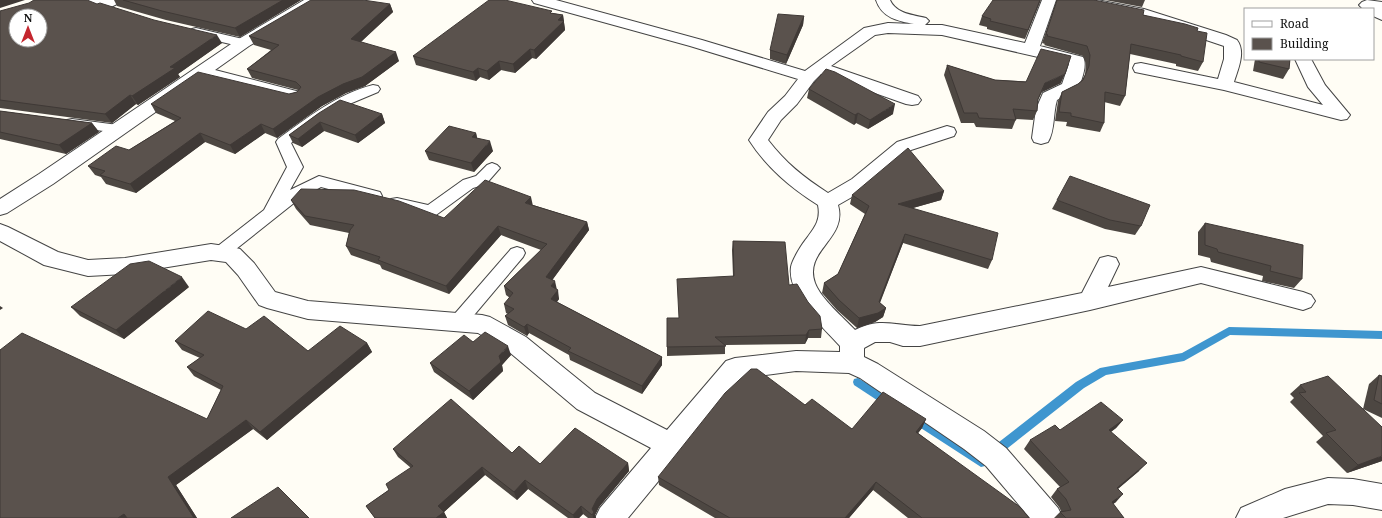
<svg xmlns="http://www.w3.org/2000/svg" width="1382" height="518" font-family="'Noto Serif',serif">
<style>
.lines{fill:none;stroke-linecap:round;stroke-linejoin:round}
.stream{fill:#3f96cf;fill-rule:evenodd}
.service-casing{stroke:#444;stroke-width:2}
.minor-casing{stroke:#444;stroke-width:2}
.service{fill:#fff;fill-rule:evenodd}
.minor{fill:#fff;fill-rule:evenodd}
.wall{fill:#4d4742}
.shaded-wall{fill:#3f3936}
.building{fill:#5a524d;stroke:#3f3936;fill-rule:evenodd}
</style>
<rect width="100%" height="100%" fill="#fffdf5"/>
<g class="lines">
<g class="stream">
<path d="M1229,327L1382,331V339L1230,335L1184,361L1106,375L1084,388L985,466L981,467L910,421L909,418L910,415L914,413L918,415L981,456L1076,382L1100,368L1182,353Z"/>
<path d="M858,378L894,400L895,403L894,406L890,408L886,406L854,385L853,382L854,379Z"/>
</g>
<defs>
<g id="service">
<path d="M196,28L247,40L249,43L247,46L243,47L192,35L190,32L192,29Z"/>
<path d="M373,85L378,86L380,89L378,92L347,105L322,120L291,143L303,167L290,190L319,176L380,192L382,196L380,200L374,201L321,187L299,199L226,257L220,259L214,257L212,253L214,249L264,210L287,167L276,142L278,139C307,118 337,94 373,85Z"/>
<path d="M72,119L118,125L123,126L125,129L123,132L118,133L67,126L65,123L67,120Z"/>
<path d="M492,163L497,165L500,168L486,184L473,188L436,215C423,218 404,210 391,207L389,203L391,199L397,198L428,205L463,180L476,176L487,165Z"/>
<path d="M517,247L523,249L525,253L523,257L464,327L458,329L452,327L449,322L452,317L511,249Z"/>
</g>
<g id="minor">
<path d="M81,0H121L119,3L103,11L83,3Z"/>
<path d="M304,0H322L320,3L249,46L215,70L300,92L303,96L300,100L294,101L204,78L53,184L7,213L0,215V199L39,174L237,40Z"/>
<path d="M532,0H556L702,40L805,71L864,28L888,23L914,24C898,21 882,18 876,0H890C896,14 914,15 926,18L929,21L925,25H942L1025,43L1042,0H1056L1040,46L1083,57C1088,64 1081,86 1075,91C1070,95 1062,97 1057,100C1053,113 1055,131 1048,142L1041,144L1034,142L1032,138L1036,109L1043,93L1062,84L1069,64L942,35L888,33L875,35L831,66L918,96L921,100L918,104L912,105L906,104L821,74L814,81L797,104L781,120L768,140C786,163 803,177 828,193L852,179L897,142L947,126L954,128L956,132L954,136L911,150L866,189L838,205C848,239 803,250 815,283C821,299 843,317 855,330C880,317 895,326 920,326L1082,293L1100,258L1108,256L1116,258L1119,264L1108,287L1201,267L1303,292L1311,295L1315,301L1311,307L1303,310L1201,283L1090,310L920,346H903L890,342H875L864,348V357L878,364L984,431L1006,448L1058,508L1063,518H1030L986,466L964,449L860,378L849,373L796,371L742,378L684,449L682,455L679,456L628,518H595L600,508L651,448L577,409L508,351L478,333L308,319L267,308L259,305L238,275L226,262L211,260L125,274L88,276L44,265L0,241V224L8,227L58,252L88,260L125,258L211,244L232,247L240,249L254,263L275,292L308,301L482,315L490,317L526,337L595,393L667,430L726,361L735,358L796,351L840,352V346C823,327 787,295 791,267C792,260 802,244 807,238C815,227 821,220 818,205C790,187 767,168 749,140L768,112L785,96L798,79L690,46L534,3Z"/>
<path d="M1068,0H1097L1144,9L1226,35L1237,40C1246,52 1238,69 1234,82L1323,105L1308,87L1295,59H1311L1325,85L1350,115L1347,119L1341,120L1224,90L1135,72L1133,68L1135,64L1141,63L1218,79L1224,59V46L1141,18L1075,4L1070,3Z"/>
<path d="M1367,0L1382,2V20L1373,16V9L1362,8L1359,5L1362,2Z"/>
<path d="M1328,478L1353,479L1382,484V510L1353,505L1328,504L1283,518H1236L1241,508L1285,489Z"/>
</g>
</defs>
<use href="#service" class="service-casing"/>
<use href="#minor" class="minor-casing"/>
<use href="#service" class="service"/>
<use href="#minor" class="minor"/>
</g>
<g class="wall">
<path d="M114,0H301L240,37L166,20L117,6Z"/>
<path d="M1041,0L1025,39L987,29V27L979,25L982,16Z"/>
<path d="M1057,0H1094L1197,31L1203,62L1198,71L1176,66V64L1130,54L1125,96L1120,106L1104,102V123L1100,132L1066,126L1067,122L1055,121L1058,101L1062,92L1078,84L1082,80L1085,75L1086,64L1083,56L1044,45L1045,44L1042,43Z"/>
<path d="M1105,0H1145L1142,7Z"/>
<path d="M97,4L222,43L178,74L180,77L138,105L136,104L112,123L0,108V11Z"/>
<path d="M390,4L393,12L361,42L399,61L365,86L346,93L322,106L277,138L265,133L235,154L205,142L136,193L106,184L101,177L95,175L88,166L129,150L175,121L156,113L151,104L289,94L297,92L298,90L252,78L247,69L271,50L254,45L249,36Z"/>
<path d="M552,13L563,15L565,30L536,59L532,58L515,73L501,70L489,80L480,77L476,81L416,65L413,56Z"/>
<path d="M804,16L803,25L786,64L770,59V50Z"/>
<path d="M1255,59H1290L1289,69L1283,79L1253,71Z"/>
<path d="M947,65L995,80L1061,83L1042,92L1038,100L1037,111L1033,120L1016,119L1012,129L976,127L974,123H961L944,75Z"/>
<path d="M809,89L893,114L868,129L856,123L854,125L807,98Z"/>
<path d="M0,111L92,123L99,132L66,154L0,139Z"/>
<path d="M319,113L382,114L385,123L358,143L324,131L302,147L293,143L289,135Z"/>
<path d="M476,133L477,138L493,151L474,172L429,160L425,151Z"/>
<path d="M944,191L941,200L913,208L992,260L988,269L903,243L880,303L886,308L883,317L875,322L857,328L837,310L822,293L824,283L838,274L865,214L850,204L852,195Z"/>
<path d="M291,200L444,218L533,205L587,222L589,230L552,280L556,290L559,299L557,302L662,357V365L642,394L570,360L569,355L529,333L527,336L508,325L505,316L508,314L506,313L504,304L510,298L506,295L504,286L541,250L501,235L449,294L382,269L380,265L351,255L346,246L349,233L310,225L296,209Z"/>
<path d="M1057,200L1141,226L1135,235L1105,229L1052,209Z"/>
<path d="M1205,223L1302,279L1294,288L1262,281L1263,276L1211,262L1210,258L1198,255V232Z"/>
<path d="M733,241L789,285L822,329L821,338H808L805,344L725,345V354L667,356V347L679,318L733,276L732,250Z"/>
<path d="M189,287L124,339L80,316L71,307Z"/>
<path d="M246,329L308,351L367,343L372,352L267,440L253,429L176,485L197,518H0L207,419L221,390L194,376L187,367L200,358L182,350L175,341Z"/>
<path d="M473,342L511,355L502,365L503,371L473,400L434,372L430,363Z"/>
<path d="M1379,375L1382,376V418L1363,409L1369,384Z"/>
<path d="M1300,385L1382,461L1347,473L1316,442L1323,436L1290,402L1294,398L1290,394Z"/>
<path d="M805,405L852,429L926,419L922,428L918,433L1029,518H908L873,490L849,518H715L659,485L658,477Z"/>
<path d="M1123,420L1116,428L1111,432L1139,471L1118,489L1116,502L1113,504L1124,518H1054L1061,511L1059,507L1051,497L1057,489L1060,487L1024,449L1030,440L1060,430Z"/>
<path d="M393,449L512,453L540,464L628,463L629,471L599,507L595,515L596,518H588L583,514L579,518H568L528,489L517,500L485,475L444,512L447,518H375L366,506L389,490L411,468L398,457Z"/>
</g>
<g class="shaded-wall">
<path d="M0,0H25L0,8Z"/>
<path d="M283,0H301L240,37L235,28Z"/>
<path d="M390,4L393,12L354,48L351,39Z"/>
<path d="M563,15L565,30L536,59L534,50L558,20Z"/>
<path d="M804,16L803,25L786,64L787,55Z"/>
<path d="M217,35L222,43L178,74L180,77L138,105L132,96L170,67Z"/>
<path d="M530,49L532,58L515,73L513,64Z"/>
<path d="M396,52L399,61L365,86L346,93L322,106L277,138L273,129L318,97Z"/>
<path d="M499,61L501,70L489,80L487,71Z"/>
<path d="M478,68L480,77L476,81L473,72Z"/>
<path d="M1065,74L1061,83L1042,92L1045,83Z"/>
<path d="M130,95L136,104L112,123L105,114Z"/>
<path d="M895,104L893,114L868,129L870,120Z"/>
<path d="M858,113L856,123L854,125L855,115Z"/>
<path d="M382,114L385,123L358,143L355,135Z"/>
<path d="M320,122L324,131L302,147L298,139Z"/>
<path d="M92,123L99,132L66,154L59,145Z"/>
<path d="M261,124L265,133L235,154L230,145Z"/>
<path d="M200,133L205,142L136,193L130,184Z"/>
<path d="M476,133L478,142L472,137Z"/>
<path d="M490,141L493,151L474,172L471,163Z"/>
<path d="M944,191L941,200L895,213L898,204Z"/>
<path d="M531,197L533,206L525,203Z"/>
<path d="M587,222L589,230L548,286L546,277Z"/>
<path d="M498,226L501,235L449,294L446,286Z"/>
<path d="M905,234L903,243L876,312L879,302Z"/>
<path d="M182,277L189,287L124,339L116,330Z"/>
<path d="M555,281L557,290L551,286Z"/>
<path d="M558,290L559,299L552,308L551,299Z"/>
<path d="M0,306L3,308L0,310Z"/>
<path d="M886,308L883,317L875,322L857,328L859,318Z"/>
<path d="M527,324L529,333L527,336L524,327Z"/>
<path d="M809,330L808,338L805,344L806,335Z"/>
<path d="M367,343L372,352L267,440L260,432Z"/>
<path d="M508,346L511,355L502,365L503,371L473,400L469,391Z"/>
<path d="M662,357V365L642,394V386Z"/>
<path d="M926,419L922,428L912,441L916,432Z"/>
<path d="M246,420L253,429L176,485L197,518H194L168,477Z"/>
<path d="M1123,420L1116,428L1102,438L1109,430Z"/>
<path d="M1382,456V461L1347,473L1358,465Z"/>
<path d="M628,463L629,471L599,507L595,515L596,518H593L592,509L597,499Z"/>
<path d="M1147,463L1139,471L1109,496L1117,488Z"/>
<path d="M482,467L485,475L444,512L447,518H436L438,506Z"/>
<path d="M525,480L528,489L517,500L514,492Z"/>
<path d="M876,482L873,490L849,518H845Z"/>
<path d="M1123,494L1116,502L1104,510L1112,502Z"/>
<path d="M581,506L583,514L579,518H574L573,515Z"/>
<path d="M124,514L130,518H118Z"/>
</g>
<g class="building">
<path d="M34,0H87L97,4L100,3L154,20L217,35L170,67L175,68L132,96L130,95L105,114L0,100V11L29,3ZM16,16H40V40H16Z"/>
<path d="M123,0H283L235,28L162,11Z"/>
<path d="M311,0H363L390,4L351,39L396,52L362,77L343,84L318,97L273,129L261,124L230,145L200,133L130,184L100,175L105,171L88,166L116,146L129,150L181,118L151,104L198,72L289,94L297,92L301,87L296,82L247,69L279,45L249,36Z"/>
<path d="M489,0H505L552,11L550,13L563,15L558,20L564,21L534,50L530,49L513,64L499,61L487,71L478,68L473,72L413,56Z"/>
<path d="M993,0H1040L1028,30L990,21L991,19L982,16Z"/>
<path d="M1057,0H1094L1144,10L1143,15L1185,24L1198,28L1197,31L1207,33L1203,62L1181,56V55L1131,44L1125,96L1105,92L1104,123L1071,116V113L1059,112L1062,92L1078,84L1083,80L1089,66L1090,55L1087,46L1047,36L1048,35L1046,34Z"/>
<path d="M778,14L804,16L787,55L770,50Z"/>
<path d="M1041,49L1071,56L1065,74L1045,83L1038,99L1037,111L1013,109L1016,120L979,118L977,113H964L947,65L995,80L1026,82Z"/>
<path d="M1259,59H1290L1289,69L1259,62Z"/>
<path d="M826,69L835,72L895,104L870,120L858,113L855,115L809,89Z"/>
<path d="M340,100L382,114L355,135L320,122L298,139L289,135L319,113Z"/>
<path d="M0,111L92,123L59,145L0,132Z"/>
<path d="M449,126L476,133L472,137L490,141L471,163L425,151Z"/>
<path d="M908,148L944,191L898,204L998,233L992,260L905,234L879,302L886,308L878,313L859,318L839,300L824,283L838,274L869,206L852,195Z"/>
<path d="M1070,176L1150,205L1141,226L1110,220L1057,200Z"/>
<path d="M485,180L531,197L525,203L587,222L546,277L555,281L551,286L558,290L551,299L662,357L642,386L568,351L571,348L527,324L524,327L505,316L514,309L504,304L513,293L504,286L547,244L498,226L446,286L378,260L380,257L346,246L350,230L354,225L305,216L291,200L301,189L354,190L399,201L444,218Z"/>
<path d="M1205,223L1303,245L1302,279L1270,271L1271,266L1218,252L1217,249L1205,245Z"/>
<path d="M733,241L785,242L789,285L797,284L808,302L820,316L822,329L809,330L806,335L715,337L726,346L667,347V318H679L677,279L734,276Z"/>
<path d="M149,261L182,277L116,330L71,307L130,264Z"/>
<path d="M208,311L246,329L264,316L308,351L340,326L367,343L260,432L246,420L168,477L194,518H127L124,514L118,518H0V350L22,333L207,419L223,386L187,367L204,355L175,341Z"/>
<path d="M485,332L508,346L499,356L501,362L469,391L430,363L464,335L473,342Z"/>
<path d="M751,369H757L805,405L812,399L852,429L883,392L926,419L916,432L1020,507L1029,518H922L876,482L845,518H730L658,477L725,393Z"/>
<path d="M1379,375L1382,376V404L1374,400Z"/>
<path d="M1328,376L1382,427V456L1358,465L1326,433L1336,430L1299,393L1306,392L1300,385Z"/>
<path d="M451,399L512,453L519,446L540,464L575,428L628,463L597,499L592,509L594,512L592,515L581,506L573,515L525,480L514,492L482,467L438,506L444,512L436,518H375L366,506L389,490L386,484L413,466L393,449Z"/>
<path d="M1101,402L1123,420L1109,430L1147,463L1117,488L1123,494L1112,502L1124,518H1066L1060,512L1071,510L1066,499L1057,489L1069,482L1030,440L1055,425L1060,430Z"/>
<path d="M278,487L309,518H231Z"/>
</g>
<rect x="1244" y="8" width="130" height="52" fill="#ffffff" stroke="#a0a0a0"/>
<rect x="1252" y="21" width="20" height="6" fill="#ffffff" stroke="#a0a0a0"/>
<text x="1280" y="28" font-size="12" fill="#111111">Road</text>
<rect x="1252" y="38" width="20" height="12" fill="#5a524d" stroke="#a0a0a0"/>
<text x="1280" y="48" font-size="12" fill="#111111">Building</text>
<g transform="translate(28 28)"><circle r="19" fill="#ffffff" stroke="#a0a0a0"/>
<path d="M0-3L7 15L0 10L-7 15Z" fill="#c4262e"/>
<text y="-6" font-size="11" font-weight="bold" text-anchor="middle" fill="#111111">N</text>
</g>
</svg>
